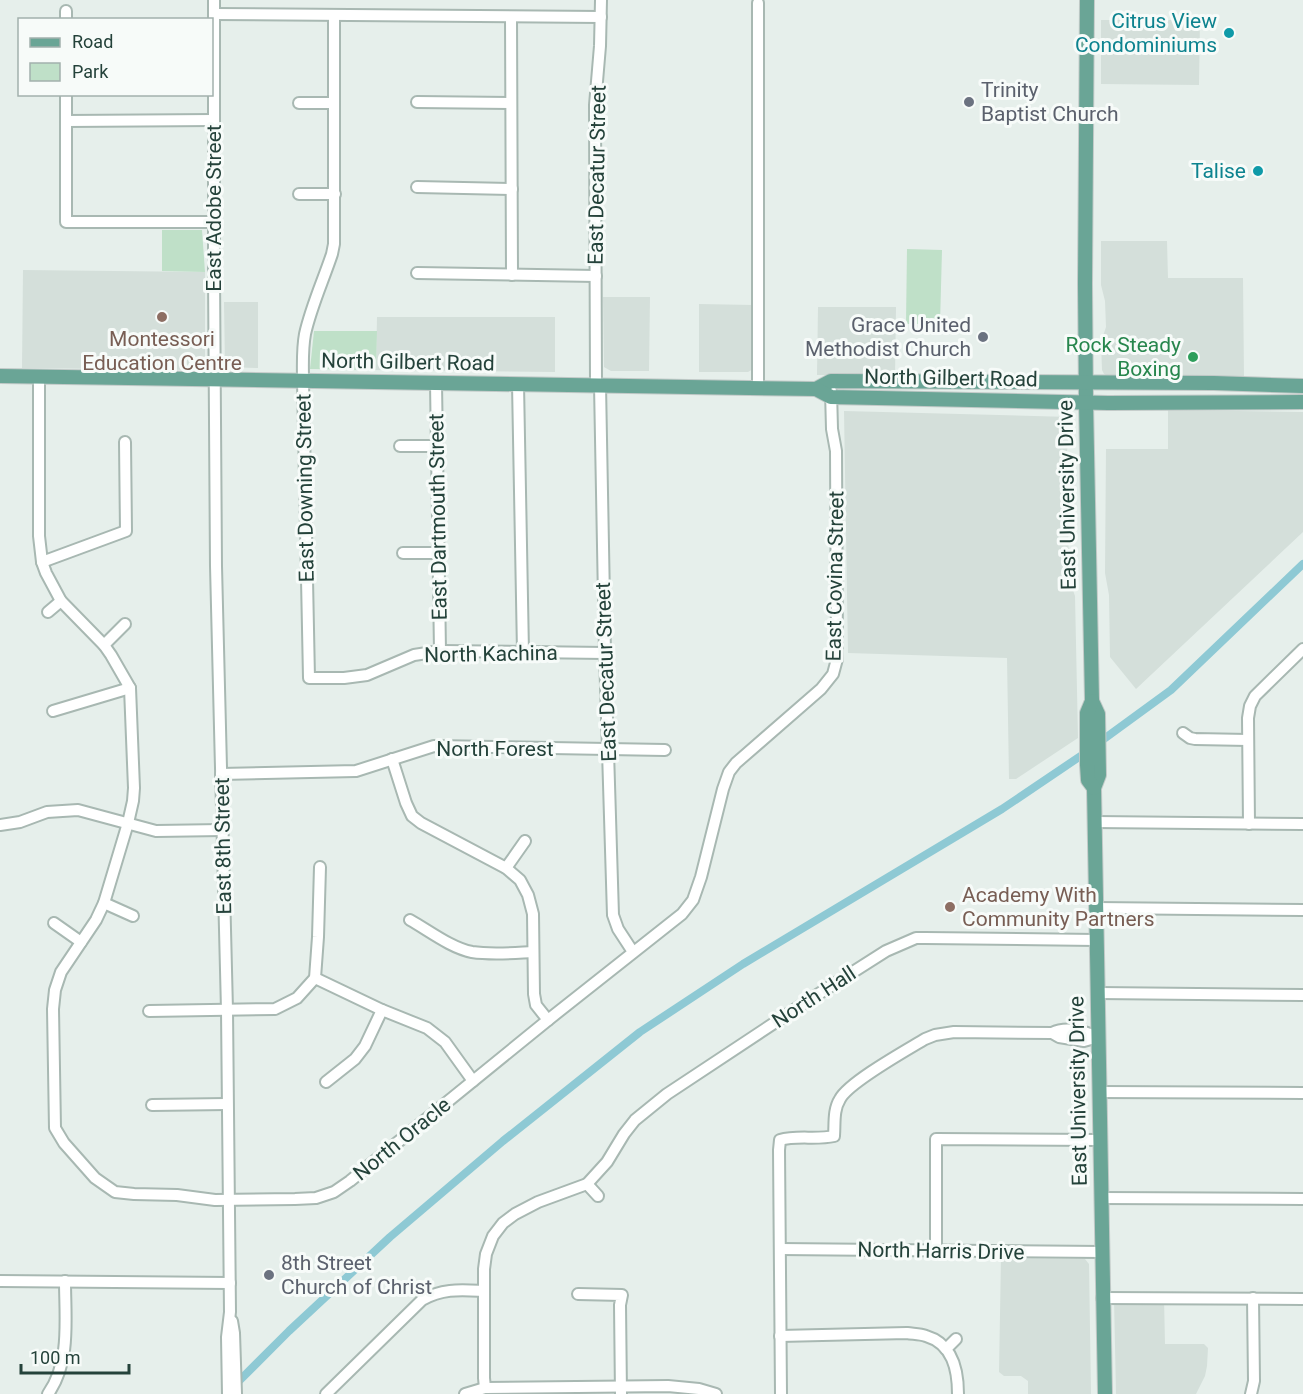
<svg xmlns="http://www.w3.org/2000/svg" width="1303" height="1394" font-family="Roboto,sans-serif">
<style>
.built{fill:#d4dfda}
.green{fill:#bfe0c8}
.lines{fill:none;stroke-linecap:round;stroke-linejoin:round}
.canal{stroke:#8ec9d4;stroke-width:8}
.minor-casing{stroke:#a8b8b2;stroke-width:14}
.major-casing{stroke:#c2cac8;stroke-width:16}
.minor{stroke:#fff;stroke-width:10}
.major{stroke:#6aa596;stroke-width:14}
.culture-dot{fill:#0f9aa8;stroke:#f7fbf9;stroke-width:2}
.worship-dot{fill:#6b7280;stroke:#f7fbf9;stroke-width:2}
.education-dot{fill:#8d6e63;stroke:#f7fbf9;stroke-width:2}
.leisure-dot{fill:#2e9e5b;stroke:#f7fbf9;stroke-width:2}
.labels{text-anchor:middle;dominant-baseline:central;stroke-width:6;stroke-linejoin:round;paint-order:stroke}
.culture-label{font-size:21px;fill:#0d838f;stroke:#f7fbf9;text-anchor:end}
.worship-label{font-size:21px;fill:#5b616d;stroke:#f7fbf9;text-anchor:start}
.street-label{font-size:21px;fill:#24423a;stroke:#f7fbf9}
.education-label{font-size:21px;fill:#785e54;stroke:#f7fbf9}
.leisure-label{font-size:21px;fill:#27864d;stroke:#f7fbf9;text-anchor:end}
</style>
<rect width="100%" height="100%" fill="#e6efeb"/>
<g class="built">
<path d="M1101,20H1200L1199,85L1101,84Z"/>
<path d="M1101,241H1167L1168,278H1243L1244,377H1110L1104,374L1102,370L1101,342L1106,327L1105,301L1101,285Z"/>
<path d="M23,270L205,272V363L197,370L22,368Z"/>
<path d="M603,297H650L649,371H611L604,367Z"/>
<path d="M224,302H258V368L225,367Z"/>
<path d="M699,304L753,305V369L748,372H699Z"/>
<path d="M818,307H896L895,376L817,375Z"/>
<path d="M377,317H555V372L376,370Z"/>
<path d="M1168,410L1303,412V532L1136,689L1110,657L1109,595L1105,573L1106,449H1168Z"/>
<path d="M844,411L1070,417V432L1067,451L1069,579L1075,596L1078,738L1016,779H1009L1007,658L848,653Z"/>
<path d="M1001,1258L1085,1259L1089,1264L1091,1394H1028V1381L1021,1376H1004L999,1372Z"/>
<path d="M1114,1298H1164L1165,1344H1204L1208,1348L1207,1366L1205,1376L1196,1394H1116Z"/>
</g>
<g class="green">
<path d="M162,230H202L205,272L162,271Z"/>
<path d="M907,249L942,250L940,324H906Z"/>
<path d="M314,331H377L376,370L310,369Z"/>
</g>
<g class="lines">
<g class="canal">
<path d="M1097,744L1171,690L1303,564"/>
<path d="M234,1386L289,1331L390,1237L503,1141L640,1032L743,964L1002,809L1088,751"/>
</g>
<defs>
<g id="minor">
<path d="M214,0V275L216,566L227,1010L230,1312L227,1337L228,1394"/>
<path d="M66,11V20"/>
<path d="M214,14L601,17"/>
<path d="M334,15V244L332,254C323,281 311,307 305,334C302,350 303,366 303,381L309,678H344L367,675L414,655L440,651L605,653"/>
<path d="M511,17L512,275"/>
<path d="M66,94V222H214"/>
<path d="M417,102L511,103"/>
<path d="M299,103H334"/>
<path d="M66,121L214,120"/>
<path d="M417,187L512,189"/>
<path d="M299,194H335"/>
<path d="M417,273L596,276"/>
<path d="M39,377V536L42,562L46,573L61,601L104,645L111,655L130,688L134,788L133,801L128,823L104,903L96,920L61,972L55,990L53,1009L55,1128L64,1143L95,1178L115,1192L134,1194L177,1195L215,1200L295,1199L316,1198L334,1192L350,1181L548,1020L682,914L693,900L701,877L723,789L729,772L736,763L821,689L833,674L837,659L836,451L832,429L831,391"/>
<path d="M436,383L440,651"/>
<path d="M518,384L523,652"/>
<path d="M596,385L595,105L600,46L601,0"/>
<path d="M600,385L605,653L613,915L618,929L633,952"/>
<path d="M758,388V3"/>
<path d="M400,446H437"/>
<path d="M403,553H439"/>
<path d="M42,562L126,531L125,442"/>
<path d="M48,612L61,601"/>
<path d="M104,645L125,624"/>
<path d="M53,711L130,688"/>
<path d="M1183,733L1190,738L1195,739L1248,740"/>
<path d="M392,759L406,803L412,816L421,823L506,868L520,880L528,895L533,914L534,994L536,1005L548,1020"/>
<path d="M221,774L356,771L434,746L665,750"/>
<path d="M1095,822L1303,824"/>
<path d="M1249,824L1248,718L1250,706L1255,696L1303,649"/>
<path d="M0,825L20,822L47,812L78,810L156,831L222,830"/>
<path d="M506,868L525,841"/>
<path d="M104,903L133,916"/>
<path d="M1096,908L1303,910"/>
<path d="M410,920C428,930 451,948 472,952C492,955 513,953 533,952"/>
<path d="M54,923L81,942"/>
<path d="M315,978L382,1010L427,1028L445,1042L473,1081"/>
<path d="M1098,993L1303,995"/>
<path d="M149,1011L275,1009L297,998L315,978L318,937L320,867"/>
<path d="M1052,1033L1059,1037L1084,1041L1098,1037"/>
<path d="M326,1082L355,1059L365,1046L382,1010"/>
<path d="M1099,1092L1303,1093"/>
<path d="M152,1105L227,1104"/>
<path d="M587,1184L598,1196"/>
<path d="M1101,1198L1303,1199"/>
<path d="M780,1249L1102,1252"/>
<path d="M936,1251V1139L1100,1140"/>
<path d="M0,1281L230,1283"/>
<path d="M578,1294L622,1295L620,1305L621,1394"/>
<path d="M1102,1298L1303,1299"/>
<path d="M232,1321L234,1333L236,1394"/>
<path d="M780,1336L907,1333C913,1334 920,1334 926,1336C953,1344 958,1370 958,1394"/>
<path d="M946,1349L956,1339"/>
<path d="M485,1388L484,1378V1269L486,1254L493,1236L503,1223L515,1214L538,1202L587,1184L607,1162L624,1134L635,1120L667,1094L809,1000L886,951L916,938H925L1096,940"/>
<path d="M48,1394C71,1362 65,1318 65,1281"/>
<path d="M326,1394L422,1300C443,1288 461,1290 484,1291"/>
<path d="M465,1394L485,1388L668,1386L699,1389L716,1394"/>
<path d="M781,1394L779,1150L780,1140C797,1135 816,1140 834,1136C835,1124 833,1110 840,1099C849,1082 907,1050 925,1039L935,1035L954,1032L1052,1033C1066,1026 1085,1031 1098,1037"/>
<path d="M1251,1394L1254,1381L1253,1298"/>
</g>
<g id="major">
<path d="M1087,0L1085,284L1086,402L1092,701L1098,714L1099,775L1094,788L1105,1394"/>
<path d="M0,376L816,389L831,381L1214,383L1303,386"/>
<path d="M816,389L831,397L1108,403L1303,402"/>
<path d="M1092,701L1087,713V765L1088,780L1094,788"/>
</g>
</defs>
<use href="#minor" class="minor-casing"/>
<use href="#major" class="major-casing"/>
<use href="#minor" class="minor"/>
<use href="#major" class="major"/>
</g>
<g class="culture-dot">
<circle cx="1229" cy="33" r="6"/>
<circle cx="1258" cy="171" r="6"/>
</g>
<g class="worship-dot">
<circle cx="969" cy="102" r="6"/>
<circle cx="983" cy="337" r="6"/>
<circle cx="269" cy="1275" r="6"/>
</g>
<g class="education-dot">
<circle cx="162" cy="317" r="6"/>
<circle cx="950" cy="907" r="6"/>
</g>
<circle class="leisure-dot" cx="1193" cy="357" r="6"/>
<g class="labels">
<g class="culture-label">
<text x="1217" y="21">Citrus View<tspan x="1217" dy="24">Condominiums</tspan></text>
<text x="1246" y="171">Talise</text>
</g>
<g class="worship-label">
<text x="981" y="90">Trinity<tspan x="981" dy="24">Baptist Church</tspan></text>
<text x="971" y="325" text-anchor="end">Grace United<tspan x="971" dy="24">Methodist Church</tspan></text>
<text x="281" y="1263">8th Street<tspan x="281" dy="24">Church of Christ</tspan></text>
</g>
<g class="street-label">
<text transform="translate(597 175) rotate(-89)">East Decatur Street</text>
<text transform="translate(214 208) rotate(-90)">East Adobe Street</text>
<text transform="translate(408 362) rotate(1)">North Gilbert Road</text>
<text transform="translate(951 378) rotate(1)">North Gilbert Road</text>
<text transform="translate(305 488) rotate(-91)">East Downing Street</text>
<text transform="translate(1067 495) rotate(-91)">East University Drive</text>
<text transform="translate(438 517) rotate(-91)">East Dartmouth Street</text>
<text transform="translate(835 576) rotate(-89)">East Covina Street</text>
<text transform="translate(491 654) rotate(-1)">North Kachina</text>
<text transform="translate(606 672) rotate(-92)">East Decatur Street</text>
<text x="495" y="749">North Forest</text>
<text transform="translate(223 846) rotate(-91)">East 8th Street</text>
<text transform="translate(814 997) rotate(-33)">North Hall</text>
<text transform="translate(1078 1091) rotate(-91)">East University Drive</text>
<text transform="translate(402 1139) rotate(-39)">North Oracle</text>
<text transform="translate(941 1251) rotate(1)">North Harris Drive</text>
</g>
<g class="education-label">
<text x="162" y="339">Montessori<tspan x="162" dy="24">Education Centre</tspan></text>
<text x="962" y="895" text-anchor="start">Academy With<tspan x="962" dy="24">Community Partners</tspan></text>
</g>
<g class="leisure-label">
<text x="1181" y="345">Rock Steady<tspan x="1181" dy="24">Boxing</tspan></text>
</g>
</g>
<rect x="18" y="18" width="195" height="78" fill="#f7fbf9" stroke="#a3b1ad" stroke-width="1.5"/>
<rect x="30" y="38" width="30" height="9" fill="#6aa596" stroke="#a3b1ad" stroke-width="1.5"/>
<text x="72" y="48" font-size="18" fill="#24423a">Road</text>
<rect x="30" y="63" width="30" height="18" fill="#bfe0c8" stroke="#a3b1ad" stroke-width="1.5"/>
<text x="72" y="78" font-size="18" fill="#24423a">Park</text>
<path d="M21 1364v9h108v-9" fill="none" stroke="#24423a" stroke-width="3"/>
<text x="30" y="1364" font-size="18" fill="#24423a" stroke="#f7fbf9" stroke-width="4.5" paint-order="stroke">100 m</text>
</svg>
